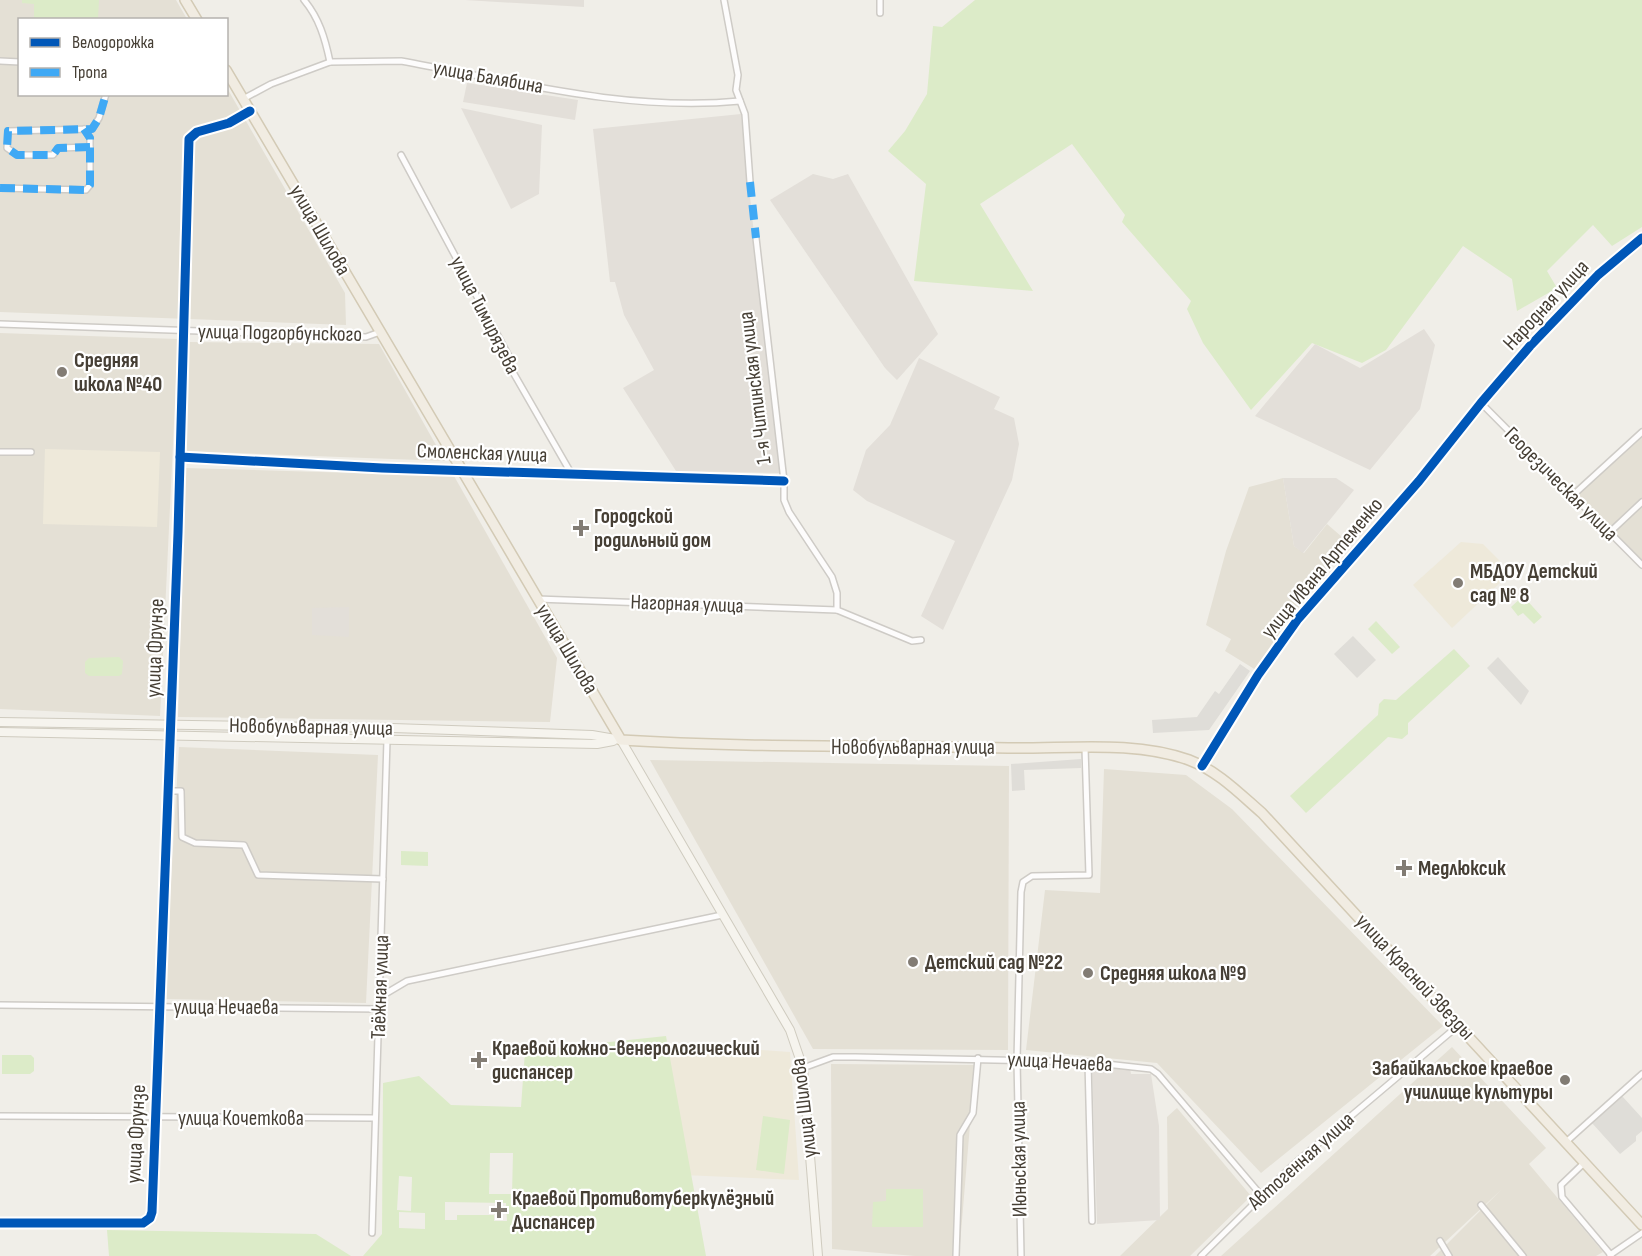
<svg xmlns="http://www.w3.org/2000/svg" width="1642" height="1256" font-family="'Sofia Sans Condensed',sans-serif">
<style>
.residential{fill:#e4e0d5}
.industrial{fill:#e3dfd9}
.education{fill:#eee9da}
.green{fill:#dcebc8;fill-rule:evenodd}
.parking{fill:#dfddd8}
.lines{fill:none;stroke-linecap:round;stroke-linejoin:round}
.street-casing{stroke:#cecbc6;stroke-width:8}
.secondary-casing{stroke:#cfcbbf;stroke-width:10}
.primary-casing{stroke:#d3cab5;stroke-width:12}
.street{stroke:#fdfcfc;stroke-width:5}
.secondary{stroke:#f6f4ee;stroke-width:8}
.primary{stroke:#f1ece2;stroke-width:9}
.quiet{stroke:#3fa9f5;stroke-width:8;stroke-dasharray:15 8;stroke-linecap:butt}
.cycleway-casing{stroke:#fff;stroke-width:13}
.cycleway{stroke:#0057b8;stroke-width:9}
.poi-dot{fill:#827c74;stroke:#fff;stroke-width:2}
.labels{text-anchor:middle;dominant-baseline:central;stroke-width:4.5;stroke-linejoin:round;paint-order:stroke}
.street-label{font-size:21px;fill:#463f35;stroke:#fff}
.poi-label{font-size:21px;font-weight:bold;fill:#463f35;stroke:#fff;text-anchor:start}
</style>
<rect width="100%" height="100%" fill="#f0eee8"/>
<g class="residential">
<path d="M0,0H176L187,19L20,20V94H226L227,88L345,293L346,325L0,312Z"/>
<path d="M0,333L178,339L160,716L0,709Z"/>
<path d="M189,342L379,344L445,461L186,451Z"/>
<path d="M1642,432V565L1571,497Z"/>
<path d="M185,468L454,476L557,658L550,722L178,717Z"/>
<path d="M1283,478L1294,546L1304,553L1327,524L1349,543L1285,624L1256,670L1225,651L1231,639L1206,625L1226,551L1249,487Z"/>
<path d="M179,747L378,755L366,1003L164,999Z"/>
<path d="M650,760L1009,766L1008,1050L813,1049Z"/>
<path d="M1104,769L1186,775L1232,809L1443,1026L1261,1173L1157,1063L1026,1050L1045,890L1100,893Z"/>
<path d="M1452,1047L1546,1148L1529,1164L1603,1252L1596,1256H1435L1501,1190L1430,1256H1221Z"/>
<path d="M831,1064L975,1065L959,1256H915L832,1249Z"/>
<path d="M1177,1108L1251,1196L1190,1256H1120L1168,1209L1167,1117Z"/>
</g>
<g class="industrial">
<path d="M465,0H584V7Z"/>
<path d="M467,83L578,100L575,120L463,102Z"/>
<path d="M461,108L542,125L539,194L511,209Z"/>
<path d="M741,114L780,473L676,471L623,388L654,370L624,315L615,282H610L593,129Z"/>
<path d="M813,174L833,179L848,174L938,334L897,380L885,368L770,200Z"/>
<path d="M1424,329L1435,345L1420,409L1370,470L1255,416L1315,344L1360,368Z"/>
<path d="M919,358L1000,397L994,409L1014,418L1019,444L1012,480L943,630L921,616L955,541L867,501L853,490L866,450L890,425Z"/>
<path d="M1283,478H1336L1354,490L1303,553L1294,546Z"/>
<path d="M349,607V637L312,635V608Z"/>
<path d="M1092,1067L1130,1068L1131,1074H1151L1159,1126L1160,1220L1097,1224Z"/>
</g>
<g class="education">
<path d="M45,449L160,452L157,527L43,524Z"/>
<path d="M1461,542L1483,544L1500,561L1493,569L1503,580L1452,628L1413,585Z"/>
<path d="M688,1045L790,1052L799,1180L683,1175L660,1052H688Z"/>
</g>
<g class="green">
<path d="M22,0H99L98,19H34V4L22,3Z"/>
<path d="M975,0H1642V227L1612,246L1593,225L1547,271L1557,288L1517,311L1512,279L1463,246L1386,350L1362,363L1312,343L1251,410L1203,343L1187,309L1191,301L1122,222L1125,215L1072,144L980,204L1033,291L914,281L926,184L888,151L905,131L927,94L933,26L942,27Z"/>
<path d="M1523,596L1542,617L1534,624L1523,613L1518,616L1511,607Z"/>
<path d="M1376,621L1400,647L1392,654L1368,629Z"/>
<path d="M1454,649L1470,666L1408,723V734L1402,739L1388,737L1306,813L1290,796L1378,715L1379,704L1384,699L1396,700Z"/>
<path d="M119,657L123,661L122,674L119,676H89L85,673V662L89,658Z"/>
<path d="M401,851L428,852V866L401,865Z"/>
<path d="M666,1036L706,1256H363L382,1234L383,1083L419,1076L451,1105L521,1107L525,1051ZM490,1153H513L512,1194H489ZM399,1176L412,1177L411,1211L397,1210ZM445,1202L506,1203L507,1221H494V1215H457V1220H445ZM399,1212L425,1213V1229L399,1228Z"/>
<path d="M2,1055H31L34,1058V1071L30,1074H2Z"/>
<path d="M763,1116L790,1120L784,1174L756,1170Z"/>
<path d="M886,1189H923V1227H872L873,1202L886,1201Z"/>
<path d="M107,1230L316,1234L351,1256H109Z"/>
</g>
<g class="parking">
<path d="M1353,636L1376,660L1357,678L1334,654Z"/>
<path d="M1498,657L1529,691L1521,705L1487,668Z"/>
<path d="M1240,664L1250,671L1209,730L1153,733L1152,720L1197,717L1215,691L1219,694Z"/>
<path d="M1081,759V768L1024,770L1025,790L1012,791L1011,764Z"/>
<path d="M1622,1096L1642,1118V1131L1636,1136V1141L1620,1154L1592,1123Z"/>
</g>
<g class="lines">
<defs>
<g id="street">
<path d="M304,0C319,18 325,38 330,62"/>
<path d="M724,0L738,75L736,90L745,114L750,182"/>
<path d="M880,13V0"/>
<path d="M0,61L20,62"/>
<path d="M243,99L271,84L330,62L401,61C512,81 626,112 740,101"/>
<path d="M90,147L58,148L53,155H17L7,148L8,131L92,129L99,118L106,94"/>
<path d="M401,155L511,360L510,367L571,473"/>
<path d="M0,188L86,190L90,185V138L84,129"/>
<path d="M756,238L784,481V500L789,512L832,577L837,593V610L912,641L921,640"/>
<path d="M0,324L366,337L380,332"/>
<path d="M1481,403L1642,565"/>
<path d="M0,452H31"/>
<path d="M180,457L382,468L784,481"/>
<path d="M1571,497L1642,432"/>
<path d="M1609,533L1642,502"/>
<path d="M537,599L837,610"/>
<path d="M1202,766L1258,675L1298,619L1419,481L1481,403L1530,346L1598,275L1642,238"/>
<path d="M168,791H181L182,837L195,843L244,845L258,875L383,879"/>
<path d="M380,997L407,981L722,915"/>
<path d="M0,1005L380,1009"/>
<path d="M1088,1062L1092,1221"/>
<path d="M803,1068L833,1057H855L1088,1062L1151,1069L1158,1074L1261,1195"/>
<path d="M0,1116L374,1118"/>
<path d="M1566,1142L1642,1074"/>
<path d="M1584,1163L1561,1185L1562,1197L1611,1255"/>
<path d="M1481,1205L1523,1256"/>
<path d="M0,1223H143L150,1218L152,1212L178,533L189,139L197,132L229,123L250,111"/>
<path d="M372,1233L387,740"/>
<path d="M1440,1241L1449,1256"/>
<path d="M1610,1255L1642,1233"/>
<path d="M956,1256L960,1135L973,1113L978,1058"/>
<path d="M1021,1256L1017,1060L1021,892L1023,882L1032,876L1089,875L1085,748"/>
<path d="M1201,1256L1294,1164L1459,1025"/>
</g>
<g id="secondary">
<path d="M0,722L393,728L592,735L621,740"/>
<path d="M0,732L597,744L613,741"/>
<path d="M621,740L790,1030L803,1068L818,1256"/>
</g>
<g id="primary">
<path d="M185,0L197,20"/>
<path d="M226,70L621,740C750,748 879,745 1008,748C1067,749 1134,740 1189,760C1218,771 1240,794 1262,813L1642,1225"/>
</g>
</defs>
<use href="#street" class="street-casing"/>
<use href="#secondary" class="secondary-casing"/>
<use href="#primary" class="primary-casing"/>
<use href="#street" class="street"/>
<use href="#secondary" class="secondary"/>
<use href="#primary" class="primary"/>
<g class="quiet">
<path d="M90,147L58,148L53,155H17L7,148L8,131L92,129L99,118L106,94"/>
<path d="M750,182L756,238"/>
<path d="M0,188L86,190L90,185V138L84,129"/>
</g>
<defs>
<g id="cycleway">
<path d="M180,457L382,468L784,481"/>
<path d="M1202,766L1258,675L1298,619L1419,481L1481,403L1530,346L1598,275L1642,238"/>
<path d="M0,1223H143L150,1218L152,1212L178,533L189,139L197,132L229,123L250,111"/>
</g>
</defs>
<use href="#cycleway" class="cycleway-casing"/>
<use href="#cycleway" class="cycleway"/>
</g>
<g class="poi-dot">
<circle cx="62" cy="372" r="6"/>
<path d="M578 519h6v6h6v6h-6v6h-6v-6h-6v-6h6z"/>
<circle cx="1458" cy="583" r="6"/>
<path d="M1401 859h6v6h6v6h-6v6h-6v-6h-6v-6h6z"/>
<circle cx="913" cy="962" r="6"/>
<circle cx="1088" cy="973" r="6"/>
<path d="M476 1051h6v6h6v6h-6v6h-6v-6h-6v-6h6z"/>
<circle cx="1565" cy="1080" r="6"/>
<path d="M496 1201h6v6h6v6h-6v6h-6v-6h-6v-6h6z"/>
</g>
<g class="labels">
<g class="street-label">
<text transform="translate(488 77) rotate(10)">улица Балябина</text>
<text transform="translate(320 230) rotate(60)">улица Шилова</text>
<text transform="translate(1546 305) rotate(-47)">Народная улица</text>
<text transform="translate(485 315) rotate(63)">улица Тимирязева</text>
<text transform="translate(280 333) rotate(1)">улица Подгорбунского</text>
<text transform="translate(755 388) rotate(-97)">1-я Читинская улица</text>
<text transform="translate(482 453) rotate(2)">Смоленская улица</text>
<text transform="translate(1561 484) rotate(45)">Геодезическая улица</text>
<text transform="translate(1322 568) rotate(-50)">улица Ивана Артеменко</text>
<text transform="translate(687 604) rotate(2)">Нагорная улица</text>
<text transform="translate(155 648) rotate(-88)">улица Фрунзе</text>
<text transform="translate(567 649) rotate(59)">улица Шилова</text>
<text transform="translate(311 727) rotate(1)">Новобульварная улица</text>
<text x="913" y="747">Новобульварная улица</text>
<text transform="translate(1415 977) rotate(47)">улица Красной Звезды</text>
<text transform="translate(380 987) rotate(-88)">Таёжная улица</text>
<text x="226" y="1007">улица Нечаева</text>
<text transform="translate(1060 1062) rotate(3)">улица Нечаева</text>
<text transform="translate(804 1108) rotate(-97)">улица Шилова</text>
<text x="241" y="1118">улица Кочеткова</text>
<text transform="translate(136 1134) rotate(-87)">улица Фрунзе</text>
<text transform="translate(1019 1159) rotate(-91)">Июньская улица</text>
<text transform="translate(1301 1161) rotate(-42)">Автогенная улица</text>
</g>
<g class="poi-label">
<text x="74" y="360">Средняя<tspan x="74" dy="24">школа №40</tspan></text>
<text x="594" y="516">Городской<tspan x="594" dy="24">родильный дом</tspan></text>
<text x="1470" y="571">МБДОУ Детский<tspan x="1470" dy="24">сад № 8</tspan></text>
<text x="1418" y="868">Медлюксик</text>
<text x="925" y="962">Детский сад №22</text>
<text x="1100" y="973">Средняя школа №9</text>
<text x="492" y="1048">Краевой кожно-венерологический<tspan x="492" dy="24">диспансер</tspan></text>
<text x="1553" y="1068" text-anchor="end">Забайкальское краевое<tspan x="1553" dy="24">училище культуры</tspan></text>
<text x="512" y="1198">Краевой Противотуберкулёзный<tspan x="512" dy="24">Диспансер</tspan></text>
</g>
</g>
<rect x="18" y="18" width="210" height="78" fill="#ffffff" stroke="#b5b2ae" stroke-width="1.5"/>
<rect x="30" y="38" width="30" height="9" fill="#0057b8" stroke="#b5b2ae" stroke-width="1.5"/>
<text x="72" y="48" font-size="18" fill="#463f35">Велодорожка</text>
<rect x="30" y="68" width="30" height="9" fill="#3fa9f5" stroke="#b5b2ae" stroke-width="1.5"/>
<text x="72" y="78" font-size="18" fill="#463f35">Тропа</text>
</svg>
